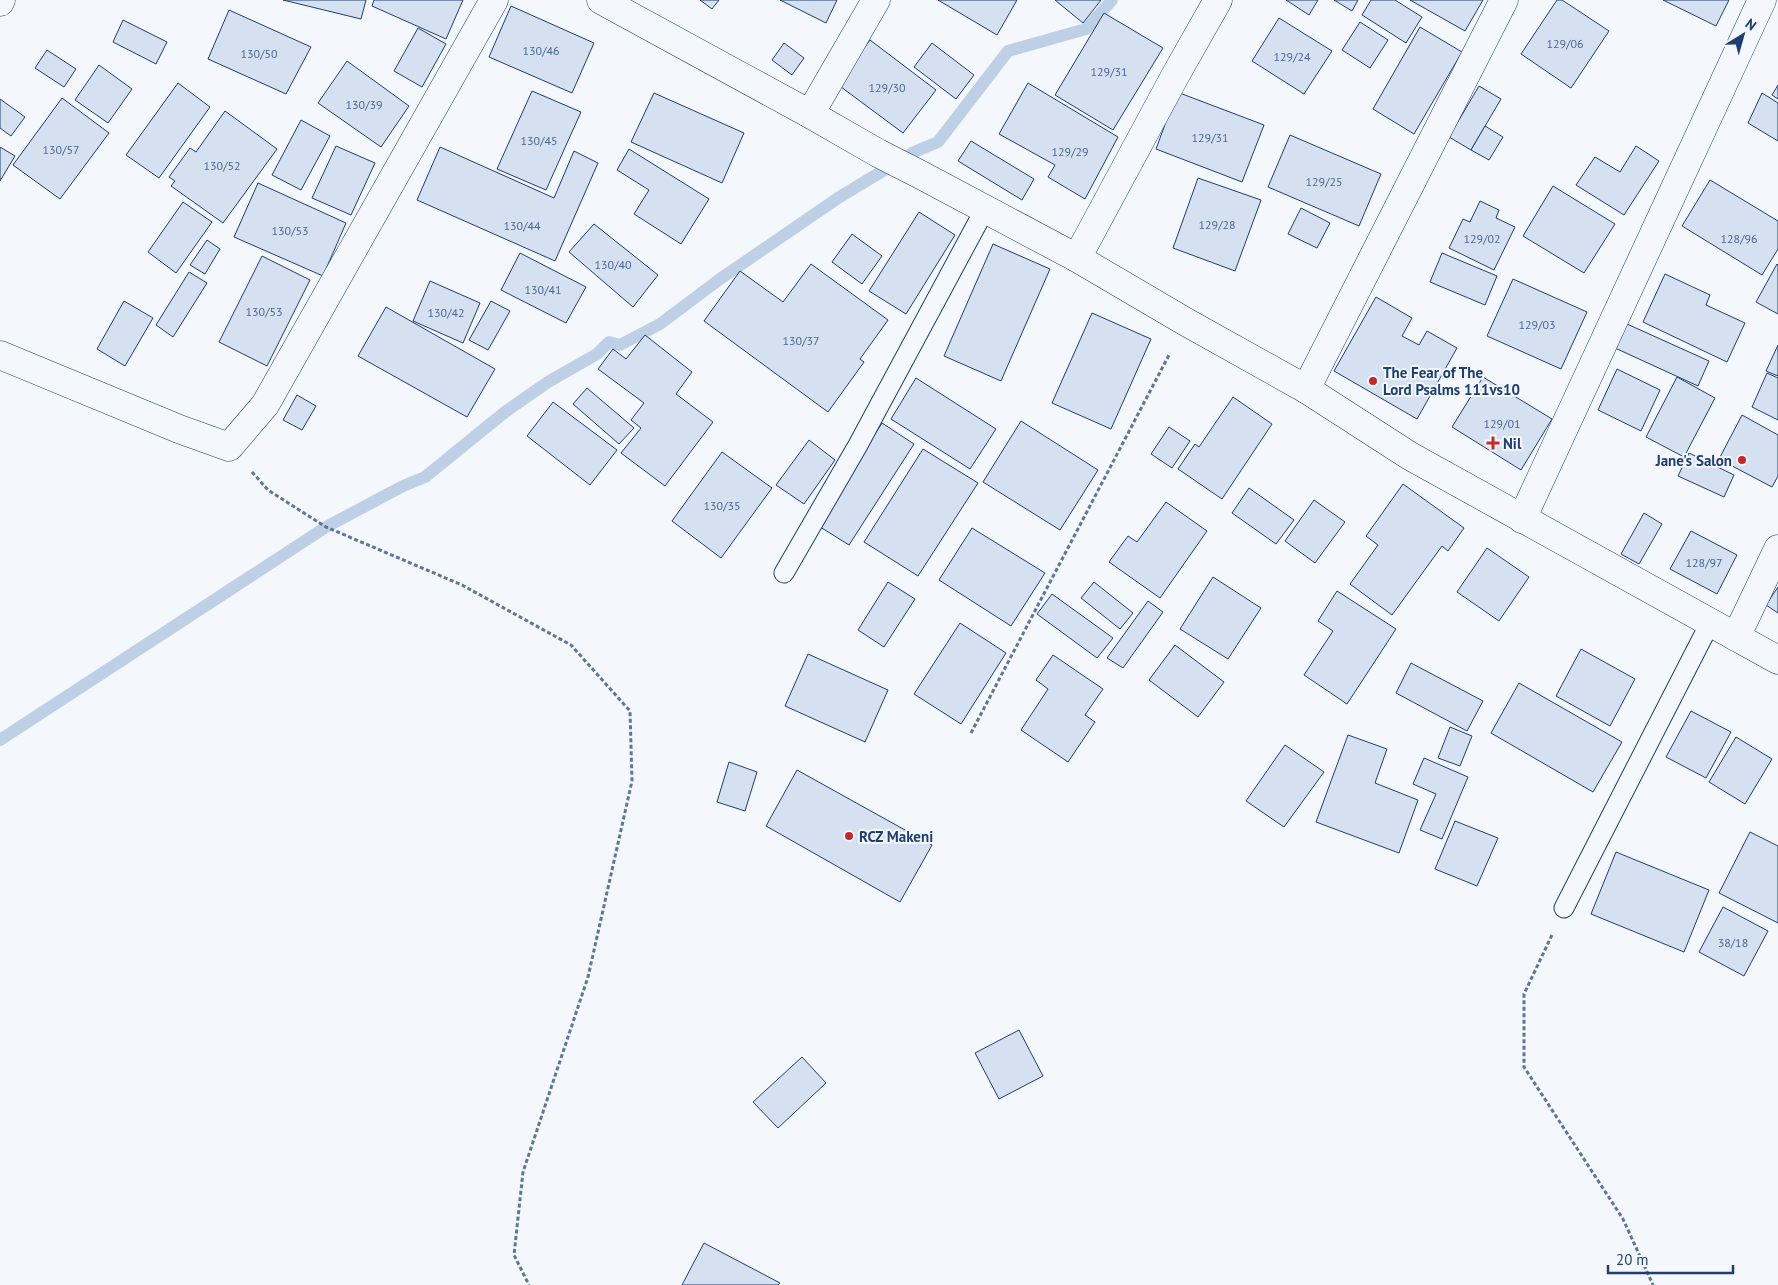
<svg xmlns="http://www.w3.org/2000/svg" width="1778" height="1285" font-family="'PT Sans',sans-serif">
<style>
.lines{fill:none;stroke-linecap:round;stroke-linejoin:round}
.stream{stroke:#bed0e5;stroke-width:12}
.building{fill:#d5e0f0;stroke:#1d3f73}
.lane-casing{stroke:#1d3f73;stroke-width:21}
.street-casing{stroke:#1d3f73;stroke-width:29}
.path{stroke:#5e769c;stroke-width:3;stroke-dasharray:4 2.5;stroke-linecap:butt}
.lane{stroke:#f4f7fb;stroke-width:19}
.street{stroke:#f4f7fb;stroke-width:28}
.poi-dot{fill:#c62828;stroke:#f4f7fb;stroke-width:2}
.labels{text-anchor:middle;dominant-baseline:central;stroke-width:4;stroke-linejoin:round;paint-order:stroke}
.number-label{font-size:12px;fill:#4b6792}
.poi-label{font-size:15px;font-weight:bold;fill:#1d3f73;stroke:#f4f7fb;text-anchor:start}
</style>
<rect width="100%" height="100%" fill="#f4f7fb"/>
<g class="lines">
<path class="stream" d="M0,740L326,527L403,486L425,477L505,412L548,382L597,354L609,342L620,345L660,324L720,279L838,198L914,152L938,142L1008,51L1086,29L1112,0"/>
</g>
<g class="building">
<path d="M283,0H366L361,19Z"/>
<path d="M374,0H463L446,39L372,6Z"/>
<path d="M700,0H719L712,9Z"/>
<path d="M780,0H837L826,23Z"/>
<path d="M938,0H1017L997,35Z"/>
<path d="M1055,0H1101L1083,23Z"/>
<path d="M1286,0H1318L1309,15Z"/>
<path d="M1334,0H1358L1352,11Z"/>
<path d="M1371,0H1395L1422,17L1406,43L1362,15Z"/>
<path d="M1410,0H1483L1465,31Z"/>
<path d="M1557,0H1562L1609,31L1571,88L1521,54Z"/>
<path d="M1663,0H1729L1716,26Z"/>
<path d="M511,6L594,43L572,93L489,57Z"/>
<path d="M229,10L311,47L286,94L208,59Z"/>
<path d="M1104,13L1163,48L1113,130L1055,95Z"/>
<path d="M1279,18L1332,51L1304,94L1252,61Z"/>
<path d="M123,20L167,42L156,64L113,42Z"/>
<path d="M1360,22L1388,40L1370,68L1342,50Z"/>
<path d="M1420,27L1462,52L1414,134L1373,109Z"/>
<path d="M418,28L446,44L422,87L394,71Z"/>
<path d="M870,40L936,90L903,133L837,84Z"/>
<path d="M784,43L804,58L792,75L772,60Z"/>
<path d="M932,43L974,75L956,99L914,67Z"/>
<path d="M47,50L76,69L64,87L35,68Z"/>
<path d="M347,61L409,106L381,147L318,103Z"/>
<path d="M99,65L132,89L108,123L75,100Z"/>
<path d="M178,83L210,107L159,178L126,155Z"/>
<path d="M1028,83L1118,137L1085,199L1048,177L1055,165L999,134Z"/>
<path d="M1778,85V99L1772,95Z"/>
<path d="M1479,86L1501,99L1471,150L1449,137Z"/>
<path d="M532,91L581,112L546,190L497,169Z"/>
<path d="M1177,92L1264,125L1242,182L1156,149Z"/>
<path d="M654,93L744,133L722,183L631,142Z"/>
<path d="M1762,93L1778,103V141L1748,123Z"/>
<path d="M62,98L109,133L60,199L13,165Z"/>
<path d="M0,99L25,117L11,136L0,128Z"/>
<path d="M225,111L277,149L223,223L171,186L175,181L169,177L190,148L196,152Z"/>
<path d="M301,120L330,136L301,190L272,175Z"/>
<path d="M1485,126L1503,137L1489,160L1471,150Z"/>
<path d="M1290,135L1381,174L1359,226L1268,187Z"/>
<path d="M971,141L1034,179L1022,200L958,161Z"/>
<path d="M336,146L375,163L351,215L312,198Z"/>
<path d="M1636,146L1659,161L1624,215L1576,185L1595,157L1620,172Z"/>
<path d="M0,147L15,156L0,181Z"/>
<path d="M440,147L554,198L574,151L598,163L555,261L417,200Z"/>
<path d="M629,149L709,199L681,244L634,214L649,190L617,170Z"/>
<path d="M1198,178L1261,200L1235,271L1173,248Z"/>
<path d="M1710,180L1778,221V249L1762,275L1682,226Z"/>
<path d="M258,183L346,223L323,276L234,237Z"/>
<path d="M1553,186L1615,224L1584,273L1523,236Z"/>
<path d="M1480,201L1499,210L1496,218L1515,227L1494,270L1449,248L1463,219L1470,222Z"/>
<path d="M183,202L212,222L176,273L148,252Z"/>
<path d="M1301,208L1330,223L1317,248L1288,234Z"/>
<path d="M919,212L955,235L906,314L869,291Z"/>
<path d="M594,224L658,275L633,307L569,252Z"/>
<path d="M852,234L882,256L862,284L832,262Z"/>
<path d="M207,240L220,249L205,274L190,265Z"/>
<path d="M993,244L1050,269L1001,381L944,356Z"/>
<path d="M520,253L586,287L566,323L501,290Z"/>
<path d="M1442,253L1497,276L1485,305L1430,282Z"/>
<path d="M262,256L310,280L267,366L219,342Z"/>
<path d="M811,264L888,320L860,359L864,362L828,412L704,321L740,271L783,302Z"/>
<path d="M1777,264L1778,265V314L1756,302Z"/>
<path d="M189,272L207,283L173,337L156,325Z"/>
<path d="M1665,274L1710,295L1706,305L1745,323L1727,362L1643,322Z"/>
<path d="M1513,279L1587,312L1561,369L1487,336Z"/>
<path d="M430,281L480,303L463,343L413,321Z"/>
<path d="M1376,297L1412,318L1402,336L1419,345L1427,331L1457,348L1417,419L1334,371Z"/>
<path d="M124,301L153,318L125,366L97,349Z"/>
<path d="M491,301L510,311L488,350L469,340Z"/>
<path d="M386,307L495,369L467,417L358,356Z"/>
<path d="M1092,313L1151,339L1111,429L1052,403Z"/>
<path d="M1627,324L1709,361L1698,386L1615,348Z"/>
<path d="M645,335L692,372L676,394L713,422L665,486L621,453L641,428L631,420L644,403L598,369L613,349L626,359Z"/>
<path d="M1778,345V376L1766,371Z"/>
<path d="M1617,369L1660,390L1641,431L1598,410Z"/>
<path d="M1767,373L1778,378V420L1752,407Z"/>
<path d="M1483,377L1552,419L1521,470L1452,427Z"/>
<path d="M1677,377L1715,398L1684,457L1646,437Z"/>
<path d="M916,378L996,429L970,469L891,419Z"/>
<path d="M587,388L634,428L619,444L573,404Z"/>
<path d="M297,395L316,406L302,430L283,420Z"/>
<path d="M1233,397L1272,424L1222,499L1178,469L1195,444L1199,447Z"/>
<path d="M553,402L617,450L590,485L527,436Z"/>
<path d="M1742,415L1778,435V476L1772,487L1719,459Z"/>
<path d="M1021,421L1098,470L1060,530L983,482Z"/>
<path d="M882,423L914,444L849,545L817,525Z"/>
<path d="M1169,427L1190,441L1172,468L1151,454Z"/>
<path d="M809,440L835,460L804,504L776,485Z"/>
<path d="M923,449L978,483L918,576L864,542Z"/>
<path d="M722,452L772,488L721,558L672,521Z"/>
<path d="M1689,453L1734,475L1724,497L1678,476Z"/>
<path d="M1403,484L1464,528L1448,551L1442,546L1392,615L1350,584L1378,545L1366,536Z"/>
<path d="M1249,488L1294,520L1276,544L1232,513Z"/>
<path d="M1314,500L1345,522L1315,563L1285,541Z"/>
<path d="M1166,502L1207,531L1160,598L1109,562L1128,536L1137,542Z"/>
<path d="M1644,513L1662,524L1639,564L1621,554Z"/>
<path d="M972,528L1045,573L1011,626L939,580Z"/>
<path d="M1691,531L1737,555L1717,594L1670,569Z"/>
<path d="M1487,548L1529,577L1499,621L1457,592Z"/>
<path d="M1213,577L1261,608L1228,659L1180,629Z"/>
<path d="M888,582L915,599L884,647L858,630Z"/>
<path d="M1094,582L1133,613L1120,629L1081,598Z"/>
<path d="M1778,587V613L1766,605Z"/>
<path d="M1337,591L1396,629L1347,704L1304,675L1333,631L1318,621Z"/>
<path d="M1052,594L1113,638L1097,658L1037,614Z"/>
<path d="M1148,601L1163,612L1123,668L1107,658Z"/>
<path d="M960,623L1006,653L961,724L914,694Z"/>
<path d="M1175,645L1224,682L1198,717L1149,680Z"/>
<path d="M1581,649L1635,679L1610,726L1556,696Z"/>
<path d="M808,654L888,690L865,742L785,706Z"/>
<path d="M1053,655L1103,689L1085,715L1095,722L1068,762L1021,730L1048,689L1036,680Z"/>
<path d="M1411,663L1483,701L1467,731L1396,693Z"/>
<path d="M1519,683L1622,742L1593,792L1491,733Z"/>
<path d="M1691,711L1731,732L1706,778L1666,757Z"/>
<path d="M1450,727L1472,736L1460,766L1438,758Z"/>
<path d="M1348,735L1387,749L1375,783L1418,800L1399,853L1316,822Z"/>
<path d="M1736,737L1772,759L1745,804L1709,782Z"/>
<path d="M1285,745L1324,772L1284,827L1246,801Z"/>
<path d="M1424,758L1468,777L1442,839L1420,830L1436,794L1413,784Z"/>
<path d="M729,762L757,772L745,811L717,802Z"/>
<path d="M797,770L932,845L900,902L766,826Z"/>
<path d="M1455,821L1498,838L1477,886L1435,869Z"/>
<path d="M1750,832L1778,846V923L1719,893Z"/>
<path d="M1616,852L1709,890L1684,952L1591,914Z"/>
<path d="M1723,907L1768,931L1744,976L1699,952Z"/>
<path d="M1019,1030L1043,1076L999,1099L975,1053Z"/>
<path d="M802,1057L826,1083L778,1128L753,1102Z"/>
<path d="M704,1243L780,1283L778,1285H682Z"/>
</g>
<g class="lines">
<defs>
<g id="lane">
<path d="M784,573L858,445L985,209"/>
<path d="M1564,908L1710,623"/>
</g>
<g id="street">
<path d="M601,0L810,114L878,153L921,175L1077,258L1186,322L1306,389L1410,456L1778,660"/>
<path d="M0,2L1,0"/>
<path d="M810,114L876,0"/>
<path d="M1077,258L1175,76L1218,0"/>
<path d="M0,355L179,429L229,447L265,405L494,0"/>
<path d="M1306,389L1504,0"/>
<path d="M1522,519L1762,0"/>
<path d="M1736,637L1778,549"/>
</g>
</defs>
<use href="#lane" class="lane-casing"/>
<use href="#street" class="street-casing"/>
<g class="path">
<path d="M252,472L268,490L326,527L462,585L571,645L630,711L632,781L588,977L523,1172L514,1255L529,1285"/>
<path d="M971,733L1169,355"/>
<path d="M1552,935L1524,994V1067L1623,1219L1653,1285"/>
</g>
<use href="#lane" class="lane"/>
<use href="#street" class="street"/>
</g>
<g class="poi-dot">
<circle cx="1373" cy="381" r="5"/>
<path d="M1490.5 435.5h5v5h5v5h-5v5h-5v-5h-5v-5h5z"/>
<circle cx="1742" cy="460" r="5"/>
<circle cx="849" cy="836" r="5"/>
</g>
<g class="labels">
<g class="number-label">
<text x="1565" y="43">129/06</text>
<text x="541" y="50">130/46</text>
<text x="259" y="53">130/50</text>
<text x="1292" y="56">129/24</text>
<text x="1109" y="71">129/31</text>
<text x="887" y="87">129/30</text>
<text x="364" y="104">130/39</text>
<text x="1210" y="137">129/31</text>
<text x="539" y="140">130/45</text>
<text x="61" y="149">130/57</text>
<text x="1070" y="151">129/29</text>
<text x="222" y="165">130/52</text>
<text x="1324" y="181">129/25</text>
<text x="1217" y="224">129/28</text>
<text x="522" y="225">130/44</text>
<text x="290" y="230">130/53</text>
<text x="1482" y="238">129/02</text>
<text x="1739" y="238">128/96</text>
<text x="613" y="264">130/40</text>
<text x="543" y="289">130/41</text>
<text x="264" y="311">130/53</text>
<text x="446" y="312">130/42</text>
<text x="1537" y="324">129/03</text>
<text x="801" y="340">130/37</text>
<text x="1502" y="423">129/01</text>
<text x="722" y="505">130/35</text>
<text x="1704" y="562">128/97</text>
<text x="1733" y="942">38/18</text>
</g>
<g class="poi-label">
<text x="1383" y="372">The Fear of The<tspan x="1383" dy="17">Lord Psalms 111vs10</tspan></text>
<text x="1503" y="443">Nil</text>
<text x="1732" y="460" text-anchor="end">Jane's Salon</text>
<text x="859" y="836">RCZ Makeni</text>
</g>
</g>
<g transform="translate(1743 35) rotate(37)" stroke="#f4f7fb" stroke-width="4" paint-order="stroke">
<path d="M0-4L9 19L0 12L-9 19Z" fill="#1d3f73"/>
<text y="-8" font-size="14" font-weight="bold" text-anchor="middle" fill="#1d3f73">N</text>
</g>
<path d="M1608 1265v8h125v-8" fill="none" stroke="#1d3f73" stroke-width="2.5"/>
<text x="1616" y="1265" font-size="15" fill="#1d3f73" stroke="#f4f7fb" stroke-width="4" paint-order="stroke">20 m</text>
</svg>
